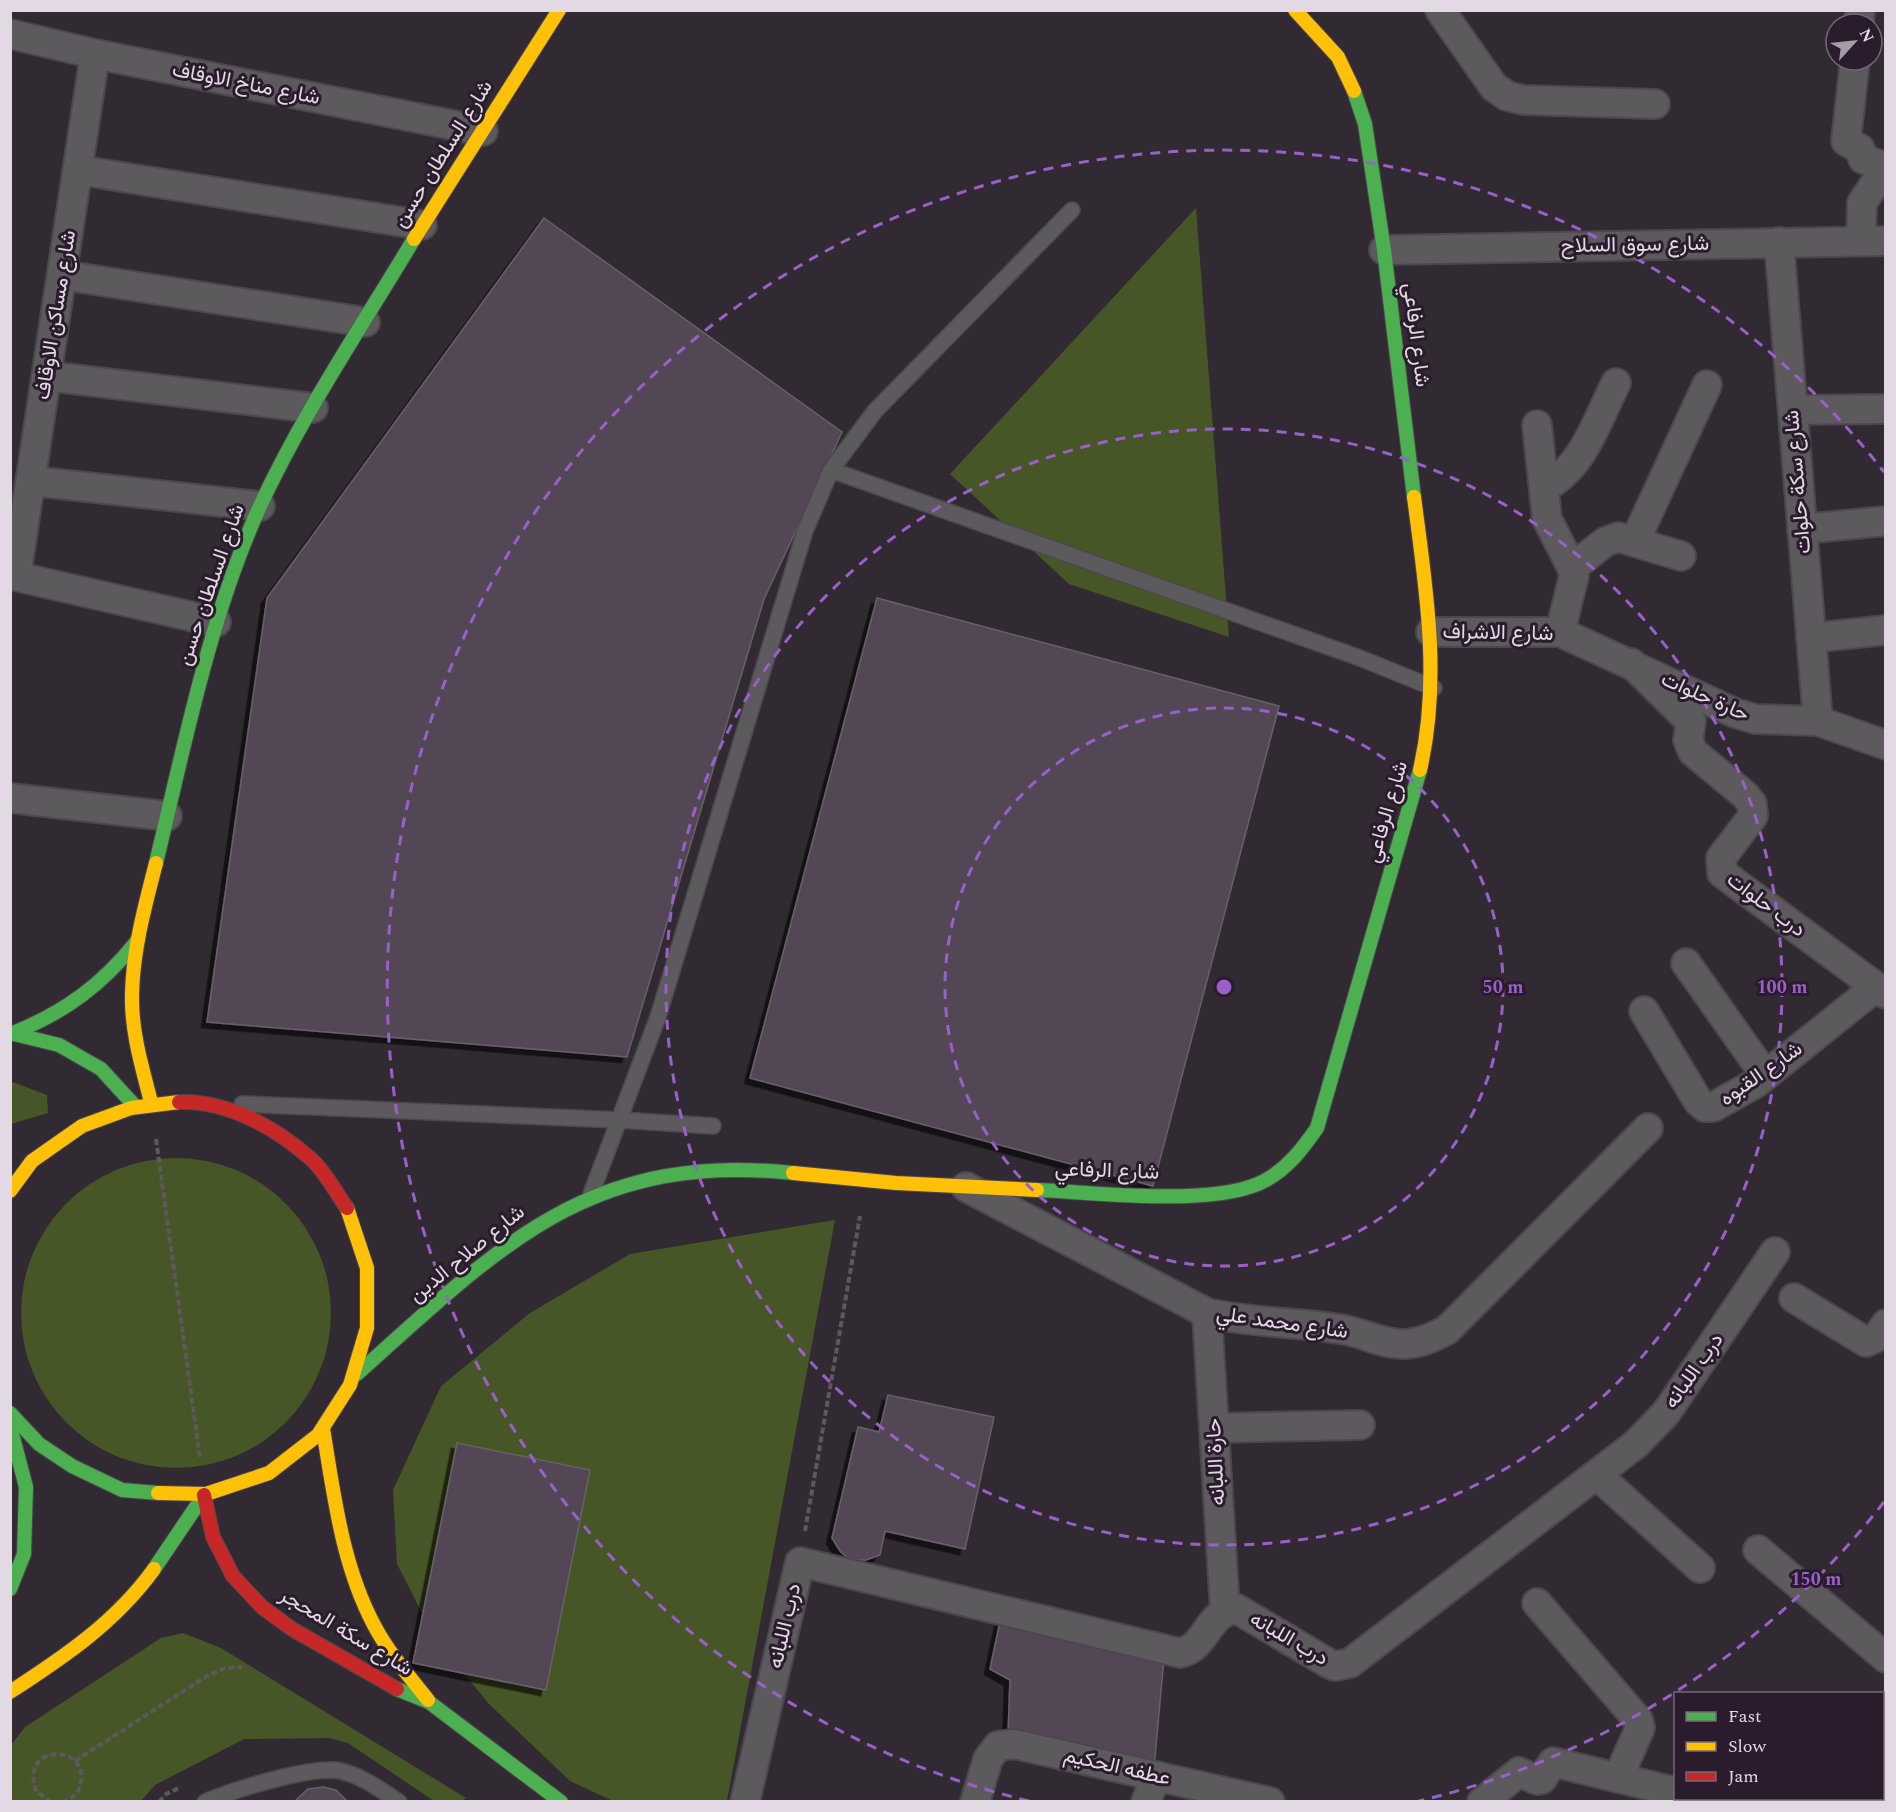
<svg xmlns="http://www.w3.org/2000/svg" width="1896" height="1812" font-family="Spectral,Vazirmatn,serif">
<style>
.green{fill:#475626}
.building{fill:#524654;stroke:#676168;stroke-width:1.5;filter:url(#shadow)}
.lines{fill:none;stroke-linecap:round;stroke-linejoin:round}
.lane-casing{stroke:#4c474e;stroke-width:18}
.street-casing{stroke:#4c474e;stroke-width:32}
.fast-casing{stroke:#4c474e;stroke-width:16}
.slow-casing{stroke:#4c474e;stroke-width:16}
.jam-casing{stroke:#4c474e;stroke-width:16}
.path{stroke:#5c595d;stroke-width:4;stroke-dasharray:6 3;stroke-linecap:butt}
.lane{stroke:#5c5a5c;stroke-width:15}
.street{stroke:#5c5a5c;stroke-width:28}
.fast{stroke:#4caf50;stroke-width:14}
.slow{stroke:#ffc107;stroke-width:14}
.jam{stroke:#c62828;stroke-width:14}
.ring{fill:none;stroke:#9a60ca;stroke-width:3;stroke-dasharray:10 8}
.labels{text-anchor:middle;dominant-baseline:central;stroke-width:6;stroke-linejoin:round;paint-order:stroke}
.street-label{font-size:21px;fill:#e2d9e4;stroke:#2a1c2c}
.centre{fill:#9a60ca;stroke:#2a1c2c;stroke-width:3}
.ring-label{font-size:18px;text-anchor:middle;font-weight:bold;fill:#9a60ca;stroke:#2a1c2c;stroke-width:6;stroke-linejoin:round;paint-order:stroke}
</style>
<defs>
<filter id="shadow"><feDropShadow dx="-5.5" dy="5.5" stdDeviation="0" flood-color="#0009"/></filter>
</defs>
<rect width="100%" height="100%" fill="#312a32"/>
<g class="green">
<path d="M1196,208L1229,637L1069,584L950,474Z"/>
<path d="M10,1081L47,1095L48,1113L11,1124Z"/>
<circle cx="176" cy="1313" r="155"/>
<path d="M835,1220L727,1801H613L570,1781L489,1704L435,1638L397,1564L393,1490L441,1386L530,1313L630,1254Z"/>
<path d="M183,1633L221,1648L466,1798L462,1801H434L348,1743L329,1738L244,1739L155,1785L141,1801H11V1745L25,1727L161,1638Z"/>
</g>
<g class="building">
<path d="M544,218L842,432L764,599L627,1057L207,1022L267,598Z"/>
<path d="M877,598L1279,706L1153,1186L750,1078Z"/>
<path d="M888,1395L994,1417L965,1549L885,1531L880,1555L866,1560H850L840,1551L832,1538L858,1427L879,1432Z"/>
<path d="M457,1443L590,1470L546,1690L413,1663Z"/>
<path d="M1001,1617L1164,1658L1154,1768L1008,1737L1010,1680L990,1669Z"/>
<path d="M323,1787L336,1790L348,1802H294L308,1789Z"/>
</g>
<g class="lines">
<defs>
<g id="lane">
<path d="M831,470L1360,658L1434,688"/>
<path d="M242,1104L620,1120L713,1126"/>
<path d="M591,1194L658,1017L805,531L831,470L875,411L1072,210"/>
<path d="M205,1802C233,1790 313,1765 341,1771C362,1776 381,1790 399,1802"/>
</g>
<g id="street">
<path d="M1440,10L1494,87L1507,96L1523,100L1655,104"/>
<path d="M1859,24L1860,10"/>
<path d="M10,34L95,54L483,131"/>
<path d="M1855,60L1846,141L1860,149L1863,159L1886,167"/>
<path d="M78,170L422,225"/>
<path d="M1861,241L1862,203L1886,167"/>
<path d="M1779,242L1818,721"/>
<path d="M1384,250L1886,241"/>
<path d="M62,275L365,322"/>
<path d="M47,376L313,408"/>
<path d="M1793,410L1886,409"/>
<path d="M1537,425L1547,519L1572,568L1574,576L1560,632"/>
<path d="M31,481L260,506"/>
<path d="M1544,487C1583,469 1597,420 1616,383"/>
<path d="M1802,529L1886,521"/>
<path d="M1635,541L1707,385"/>
<path d="M1572,568L1605,542L1618,537L1681,556"/>
<path d="M10,575L216,622"/>
<path d="M16,576L95,54"/>
<path d="M1431,632H1560L1735,713L1755,719L1818,721L1886,745"/>
<path d="M1811,638L1886,630"/>
<path d="M1631,663L1691,722L1688,740L1693,752L1745,795L1752,804L1753,816L1721,858L1722,873L1886,994"/>
<path d="M10,798L167,816"/>
<path d="M1686,963L1765,1075"/>
<path d="M1644,1011L1698,1101L1705,1107H1713L1756,1083L1876,987"/>
<path d="M966,1187L1207,1313C1252,1323 1296,1322 1340,1329C1362,1332 1380,1344 1403,1344C1419,1344 1433,1337 1447,1330L1648,1128"/>
<path d="M1794,1298L1866,1342L1877,1337L1886,1324"/>
<path d="M1207,1313L1225,1611"/>
<path d="M1214,1428L1360,1425"/>
<path d="M1597,1475L1700,1568"/>
<path d="M1758,1550L1886,1658"/>
<path d="M1537,1603L1638,1720L1640,1728L1618,1778"/>
<path d="M1882,1757L1886,1752"/>
<path d="M1703,1798L1710,1802"/>
<path d="M745,1802L800,1562L1180,1653C1207,1648 1207,1611 1237,1609L1328,1663L1335,1666L1350,1663L1636,1444L1666,1413L1775,1252"/>
<path d="M975,1802L988,1759L998,1746L1014,1744L1270,1802"/>
<path d="M1146,1802L1156,1776"/>
<path d="M1482,1802L1519,1772L1537,1780L1542,1779L1553,1762L1676,1792"/>
<path d="M1860,1802L1861,1798"/>
</g>
<g id="fast">
<path d="M1354,91L1365,124L1384,250L1414,497"/>
<path d="M156,863C184,747 210,615 260,506C303,413 362,326 414,239"/>
<path d="M10,1033L59,1045L101,1069L134,1105"/>
<path d="M13,1033C65,1012 102,985 137,941"/>
<path d="M1037,1190C1095,1192 1217,1208 1266,1180C1288,1168 1303,1148 1317,1128L1420,770"/>
<path d="M357,1374C498,1248 588,1151 793,1173"/>
<path d="M10,1413L39,1444L72,1466L122,1490L158,1493"/>
<path d="M10,1426L26,1487L24,1554L10,1589"/>
<path d="M154,1569L204,1495"/>
<path d="M397,1689L429,1702L561,1802"/>
</g>
<g id="slow">
<path d="M1295,10L1338,57L1354,91"/>
<path d="M414,239L559,10"/>
<path d="M1414,497C1426,589 1441,678 1420,770"/>
<path d="M151,1102C142,1067 131,1031 132,994C133,949 145,906 156,863"/>
<path d="M793,1173L896,1183L1037,1190"/>
<path d="M10,1191L32,1161L82,1126L131,1108L179,1102"/>
<path d="M323,1429C334,1495 342,1565 374,1625C388,1652 409,1676 428,1700"/>
<path d="M158,1493L206,1494L269,1473L318,1435L350,1385L367,1328V1268L347,1208"/>
<path d="M10,1692C64,1657 116,1622 154,1569"/>
</g>
<g id="jam">
<path d="M179,1102C227,1100 276,1128 311,1159C325,1171 336,1193 347,1208"/>
<path d="M204,1495L213,1537L233,1576L262,1607L292,1629L397,1689"/>
</g>
</defs>
<use href="#lane" class="lane-casing"/>
<use href="#street" class="street-casing"/>
<use href="#fast" class="fast-casing"/>
<use href="#slow" class="slow-casing"/>
<use href="#jam" class="jam-casing"/>
<g class="path">
<path d="M156,1139L200,1458"/>
<path d="M805,1531L860,1216"/>
<path d="M75,1761L207,1676L225,1668L242,1667"/>
<path d="M51,1802L37,1792C17,1745 87,1742 81,1782C80,1792 72,1799 63,1802"/>
<path d="M159,1802L166,1794L181,1787"/>
</g>
<use href="#lane" class="lane"/>
<use href="#street" class="street"/>
<use href="#fast" class="fast"/>
<use href="#slow" class="slow"/>
<use href="#jam" class="jam"/>
</g>
<g class="ring">
<circle cx="1224" cy="987" r="279"/>
<circle cx="1224" cy="987" r="558"/>
<path d="M1884 1502A837 837 0 0 1 1419 1801M1029 1801A837 837 0 1 1 1884 472"/>
</g>
<g class="labels">
<g class="street-label">
<text transform="translate(246 84) rotate(11)">شارع مناخ الاوقاف</text>
<text transform="translate(443 154) rotate(-58)">شارع السلطان حسن</text>
<text transform="translate(1635 245) rotate(-1)">شارع سوق السلاح</text>
<text transform="translate(56 315) rotate(-81)">شارع مساكن الاوقاف</text>
<text transform="translate(1416 335) rotate(83)">شارع الرفاعي</text>
<text transform="translate(1798 482) rotate(-95)">شارع سكة حلوات</text>
<text transform="translate(211 585) rotate(-71)">شارع السلطان حسن</text>
<text transform="translate(1498 633) rotate(1)">شارع الاشراف</text>
<text transform="translate(1705 697) rotate(24)">حارة حلوات</text>
<text transform="translate(1387 812) rotate(-74)">شارع الرفاعي</text>
<text transform="translate(1766 905) rotate(37)">درب حلوات</text>
<text transform="translate(1761 1074) rotate(-35)">شارع القبوه</text>
<text transform="translate(1107 1171) rotate(2)">شارع الرفاعي</text>
<text transform="translate(467 1254) rotate(-39)">شارع صلاح الدين</text>
<text transform="translate(1282 1323) rotate(8)">شارع محمد علي</text>
<text transform="translate(1694 1371) rotate(-55)">درب اللبانه</text>
<text transform="translate(1216 1462) rotate(-93)">حارة اللبانه</text>
<text transform="translate(785 1626) rotate(-77)">درب اللبانه</text>
<text transform="translate(346 1632) rotate(31)">شارع سكة المحجر</text>
<text transform="translate(1289 1639) rotate(30)">درب اللبانه</text>
<text transform="translate(1117 1767) rotate(13)">عطفه الحكيم</text>
</g>
</g>
<circle cx="1224" cy="987" r="9" class="centre"/>
<g class="ring-label">
<text x="1503" y="993">50 m</text>
<text x="1782" y="993">100 m</text>
<text x="1816" y="1585">150 m</text>
</g>
<rect width="1896" height="1812" fill="none" stroke="#e2d9e4" stroke-width="24"/>
<rect x="1674" y="1692" width="210" height="108" fill="#2a1c2c" stroke="#746876" stroke-width="1.5"/>
<rect x="1686" y="1712" width="30" height="9" fill="#4caf50" stroke="#746876" stroke-width="1.5"/>
<text x="1728" y="1722" font-size="18" fill="#e2d9e4">Fast</text>
<rect x="1686" y="1742" width="30" height="9" fill="#ffc107" stroke="#746876" stroke-width="1.5"/>
<text x="1728" y="1752" font-size="18" fill="#e2d9e4">Slow</text>
<rect x="1686" y="1772" width="30" height="9" fill="#c62828" stroke="#746876" stroke-width="1.5"/>
<text x="1728" y="1782" font-size="18" fill="#e2d9e4">Jam</text>
<g transform="translate(1854 42) rotate(63)"><circle r="28" fill="#2a1c2c" stroke="#746876" stroke-width="1.5"/>
<path d="M0-4.5L10 22L0 15L-10 22Z" fill="#a49ca6"/>
<text y="-9" font-size="16" font-weight="bold" text-anchor="middle" fill="#e2d9e4">N</text>
</g>
</svg>
